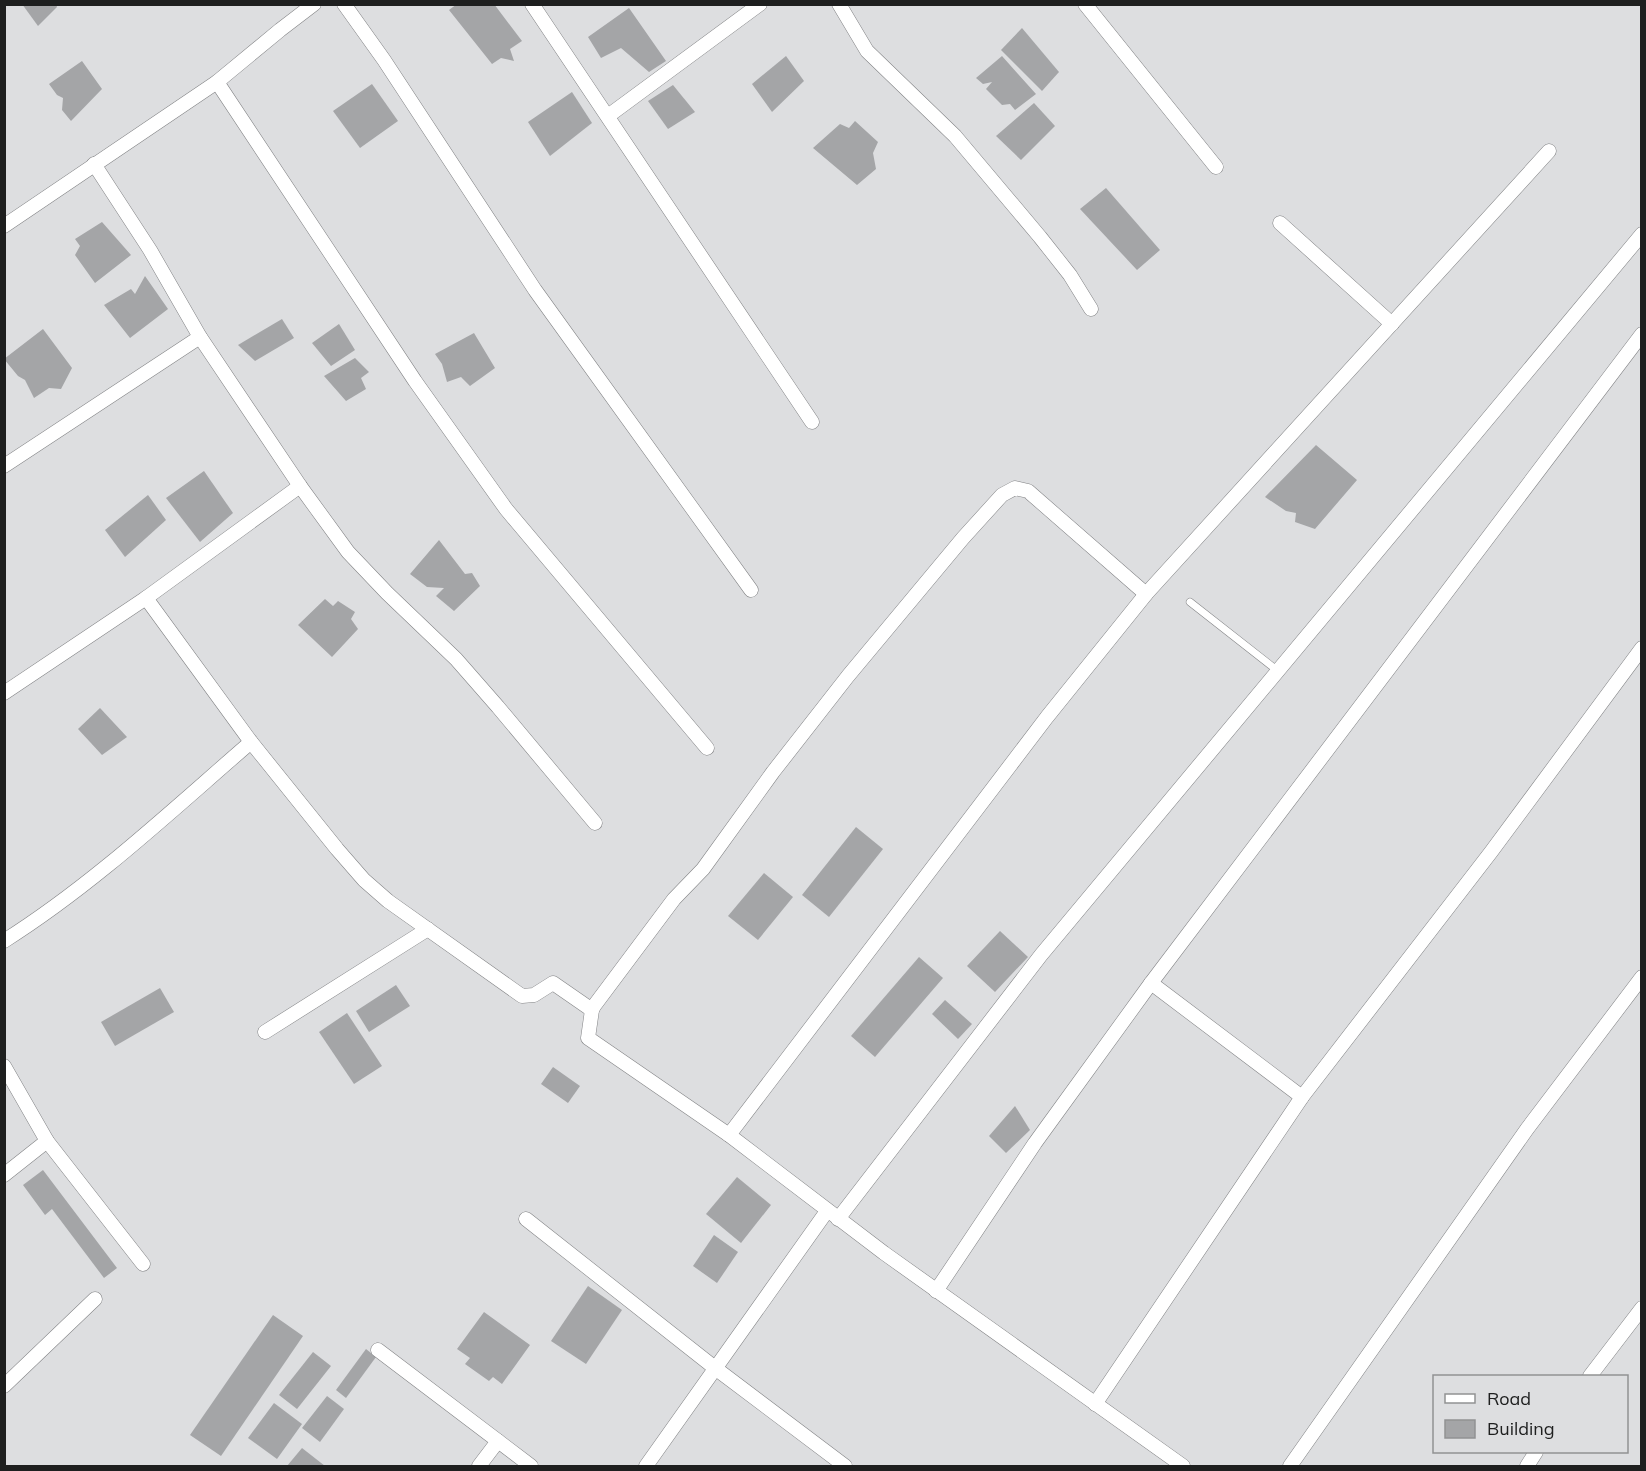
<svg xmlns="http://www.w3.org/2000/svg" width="1646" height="1471" font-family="Mulish,sans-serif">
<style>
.building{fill:#a4a5a7}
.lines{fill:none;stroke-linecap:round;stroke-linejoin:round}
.service-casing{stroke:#828385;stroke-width:8}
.minor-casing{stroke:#828385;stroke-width:15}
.service{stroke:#fff;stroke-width:7}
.minor{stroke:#fff;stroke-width:14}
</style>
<rect width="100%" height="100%" fill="#dddee0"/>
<g class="building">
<path d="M22,4H56L57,7L38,26Z"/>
<path d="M457,4H494L522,41L510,49L514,61L501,58L492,64L449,10Z"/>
<path d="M629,8L666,61L649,72L621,48L601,58L588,37Z"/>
<path d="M1022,28L1059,72L1042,91L1001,50Z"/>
<path d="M786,56L804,81L772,112L752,84Z"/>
<path d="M1002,56L1036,94L1015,110L1010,104L1002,105L986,89L992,82L983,84L976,78Z"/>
<path d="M82,61L102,89L71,121L62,110L63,98L57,95L49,84Z"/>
<path d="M372,84L398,121L360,148L333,111Z"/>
<path d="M673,85L695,112L668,129L648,101Z"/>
<path d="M572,92L592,123L550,156L528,122Z"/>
<path d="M1034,103L1055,126L1021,160L996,136Z"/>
<path d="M855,121L878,142L873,153L876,169L857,185L813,148L840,124L849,128Z"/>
<path d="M1106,188L1160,250L1137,270L1080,209Z"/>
<path d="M102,222L131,255L95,283L75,255L80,246L75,239Z"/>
<path d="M145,276L168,309L130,338L104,305L131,289L135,294Z"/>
<path d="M282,319L294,338L255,361L238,345Z"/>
<path d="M339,324L355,350L331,366L312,343Z"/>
<path d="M43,329L72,368L61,389L49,388L34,398L25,380L18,376L4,359Z"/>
<path d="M474,333L495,368L470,386L461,377L447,382L442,364L435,354Z"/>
<path d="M355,358L369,372L361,378L366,389L346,401L324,376Z"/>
<path d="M1316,445L1357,480L1315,529L1295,522L1296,513L1286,511L1265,497Z"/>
<path d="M204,471L233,513L200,542L166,498Z"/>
<path d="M148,495L166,520L125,557L105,530Z"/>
<path d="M439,540L465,574L472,573L480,586L454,611L436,596L444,588L427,587L410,574Z"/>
<path d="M325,599L333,606L338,601L355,612L351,619L358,629L332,657L298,625Z"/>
<path d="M100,708L127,737L102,755L78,729Z"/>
<path d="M856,827L883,849L829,917L802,895Z"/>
<path d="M764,873L793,897L758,940L728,916Z"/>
<path d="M1000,931L1028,957L995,992L967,966Z"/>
<path d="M919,957L943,978L875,1057L851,1036Z"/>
<path d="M396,985L410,1006L369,1032L356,1011Z"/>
<path d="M160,988L174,1012L115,1046L101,1022Z"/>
<path d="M945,1000L972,1024L958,1039L932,1014Z"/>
<path d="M347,1013L382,1066L354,1084L319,1032Z"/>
<path d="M553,1067L580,1086L568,1103L541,1084Z"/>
<path d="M1015,1106L1030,1130L1006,1153L989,1136Z"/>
<path d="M43,1170L117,1268L104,1278L52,1209L45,1215L23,1185Z"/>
<path d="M737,1177L771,1205L741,1243L706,1214Z"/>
<path d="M714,1235L738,1252L717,1283L693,1266Z"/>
<path d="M588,1286L622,1310L586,1364L551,1341Z"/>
<path d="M484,1312L530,1345L502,1384L493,1377L489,1381L465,1364L470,1358L457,1349Z"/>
<path d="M273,1315L303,1336L221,1456L190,1435Z"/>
<path d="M366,1349L376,1357L346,1398L336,1390Z"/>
<path d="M313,1352L331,1366L297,1409L279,1395Z"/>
<path d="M327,1396L344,1409L320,1442L302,1428Z"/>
<path d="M274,1403L302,1424L277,1459L248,1438Z"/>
<path d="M302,1448L325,1466H287Z"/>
</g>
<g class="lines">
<defs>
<path id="service" d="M1190,602L1278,671"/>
<g id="minor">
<path d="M344,4L384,60L535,290L751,590"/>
<path d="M532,4L812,422"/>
<path d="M839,4L867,51L955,136L1040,237L1070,275L1091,309"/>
<path d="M1085,4L1216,167"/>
<path d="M217,82L415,381L506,509L707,748"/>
<path d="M608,116L760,4"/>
<path d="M94,164L150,250L200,337L300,486L348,552L387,593L456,659L498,707L595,823"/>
<path d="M1280,223L1392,324"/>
<path d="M4,226L217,82L280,30L314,4"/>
<path d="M4,466L200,337"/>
<path d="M1146,594L1028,491L1015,488L1002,495L963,538L848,676L773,772L703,869L674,899L594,1006L592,1010L588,1038L729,1135L884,1253L1183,1466"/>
<path d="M146,598L251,742L337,849L364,880L388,901L522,996L534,995L553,983L592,1010"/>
<path d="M4,693L146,598L300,486"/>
<path d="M4,941C94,884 171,811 251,742"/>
<path d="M1151,983L1302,1097"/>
<path d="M265,1032L428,929"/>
<path d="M4,1066L47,1141L143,1264"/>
<path d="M729,1135L1047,717L1146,594L1549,151"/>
<path d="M4,1175L47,1141"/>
<path d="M526,1219L715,1368L845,1466"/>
<path d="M838,1219L1041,955L1642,234"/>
<path d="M936,1291L1035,1143L1151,983L1642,334"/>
<path d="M378,1350L531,1466"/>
<path d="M1590,1376L1642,1308"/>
<path d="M4,1386L95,1299"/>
<path d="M1095,1404L1302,1097L1491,852L1642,648"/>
<path d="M479,1466L498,1441"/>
<path d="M646,1466L827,1211"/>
<path d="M1290,1466L1527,1129L1642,977"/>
<path d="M1527,1466L1536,1452"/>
</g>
</defs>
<use href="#service" class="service-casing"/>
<use href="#minor" class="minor-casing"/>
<use href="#service" class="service"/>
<use href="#minor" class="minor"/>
</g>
<rect width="1646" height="1471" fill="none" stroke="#1e1f1f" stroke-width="12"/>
<rect x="1433" y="1375" width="195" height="78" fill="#dddee0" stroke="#919293" stroke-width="1.5"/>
<rect x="1445" y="1394" width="30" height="9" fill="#ffffff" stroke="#919293" stroke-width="1.5"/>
<text x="1487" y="1405" font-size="18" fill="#1e1f1f">Road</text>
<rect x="1445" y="1420" width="30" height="18" fill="#a4a5a7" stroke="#919293" stroke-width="1.5"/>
<text x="1487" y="1435" font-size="18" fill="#1e1f1f">Building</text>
</svg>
